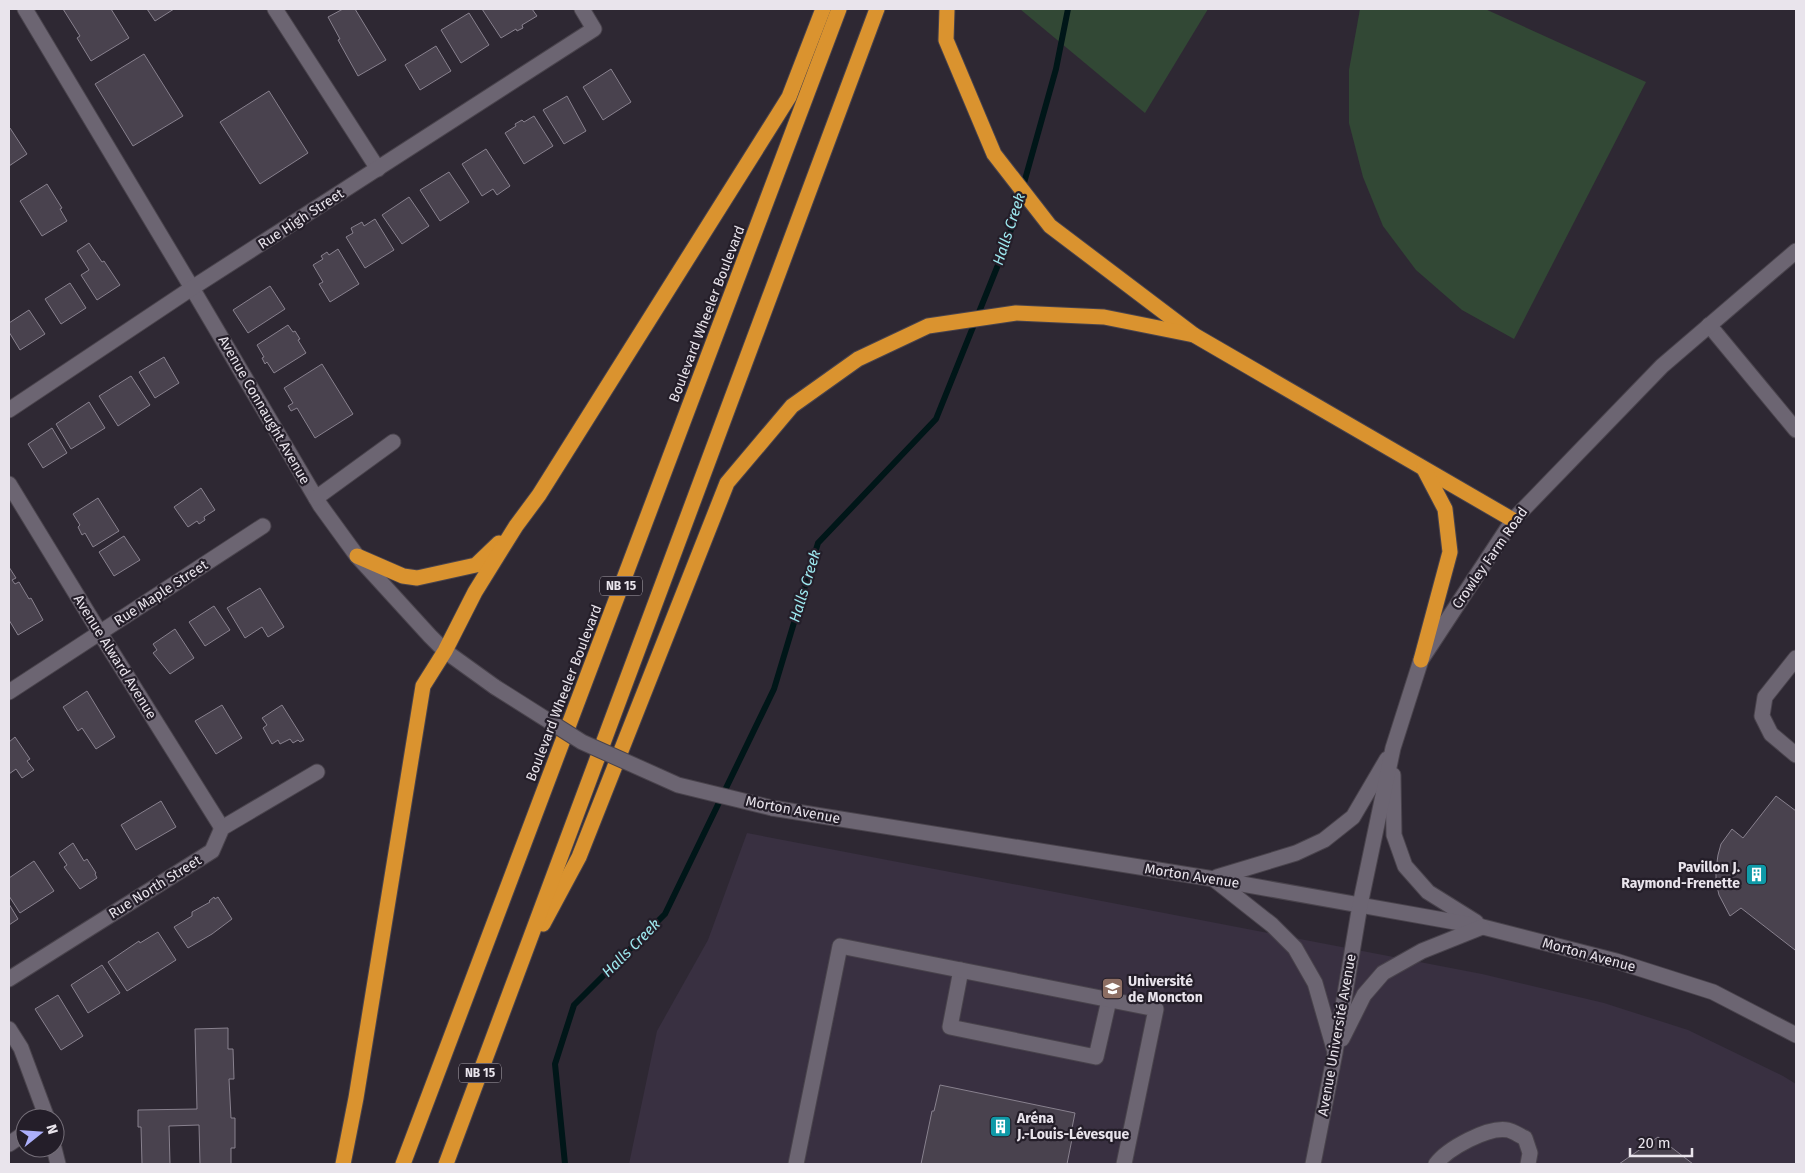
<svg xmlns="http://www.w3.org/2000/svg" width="1805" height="1173" font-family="'Fira Sans',sans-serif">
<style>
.built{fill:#393041}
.green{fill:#324835}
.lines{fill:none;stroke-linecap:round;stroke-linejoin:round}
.stream{stroke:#001618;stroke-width:6}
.building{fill:#49424e;stroke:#88818e}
.minor-casing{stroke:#49434c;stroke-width:17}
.highway-casing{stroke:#49434c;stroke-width:17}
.minor{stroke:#6c6572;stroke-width:15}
.highway{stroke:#da932f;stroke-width:15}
.minor-bridge-casing{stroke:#49434c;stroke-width:17;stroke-linecap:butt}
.minor-bridge{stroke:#6c6572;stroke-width:15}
.labels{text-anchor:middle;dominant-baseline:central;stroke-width:4.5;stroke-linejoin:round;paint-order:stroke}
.shield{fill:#241e29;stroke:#aea9b2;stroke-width:1}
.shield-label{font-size:12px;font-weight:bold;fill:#e9e4ec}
.street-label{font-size:14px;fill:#e9e4ec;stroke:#241e29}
.poi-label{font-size:14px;font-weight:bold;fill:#e9e4ec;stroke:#241e29;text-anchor:start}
.water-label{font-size:15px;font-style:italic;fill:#9de8ef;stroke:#241e29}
</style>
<rect width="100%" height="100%" fill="#2e2833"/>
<path class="built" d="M747,833L1482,974L1604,1003L1688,1030L1783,1076L1796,1084V1164H629L657,1031L708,940Z"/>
<g class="green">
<path d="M1020,9H1208L1145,113Z"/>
<path d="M1360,9H1485L1646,82L1514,339L1462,310L1416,270L1383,226L1363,177L1349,123V70Z"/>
</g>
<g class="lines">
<path class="stream" d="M565,1164L555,1064L574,1005L665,914L774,689L818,543L936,419L1008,240L1056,69L1068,9"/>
</g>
<g class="building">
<path d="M63,9H111L129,38L91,61L77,38L80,36Z"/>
<path d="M147,9H174L155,21Z"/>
<path d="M343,9H355L386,60L358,76L338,40L340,39L328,17Z"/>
<path d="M482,9H532L537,16L522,25L523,28L517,31L516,29L501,38Z"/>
<path d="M469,13L489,45L461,63L441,30Z"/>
<path d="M436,46L451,71L420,90L405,65Z"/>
<path d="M144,54L183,116L133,146L95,84Z"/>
<path d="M611,69L631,102L603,120L583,87Z"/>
<path d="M269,91L308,153L260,184L220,122Z"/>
<path d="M567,96L586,131L564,144L543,110Z"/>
<path d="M534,116L553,146L524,164L505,133L516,126L515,124L522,120L524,122Z"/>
<path d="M10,128L27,154L9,166V129Z"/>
<path d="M486,149L510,186L497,195L493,189L482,196L462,164Z"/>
<path d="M449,172L469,202L440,221L420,190Z"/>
<path d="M47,184L62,208L60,209L67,221L42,236L20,201Z"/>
<path d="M409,197L429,226L402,244L382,215Z"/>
<path d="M375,219L394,250L365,268L346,237L353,233L351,228L362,222L364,226Z"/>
<path d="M89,243L102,262L104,261L120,285L97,300L81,275L89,270L77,251Z"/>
<path d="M338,249L359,284L330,302L319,284L323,282L313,265L323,259L321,256L327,252L329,255Z"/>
<path d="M70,283L86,308L61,324L45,299Z"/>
<path d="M270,286L285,309L248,333L233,310Z"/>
<path d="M29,310L45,334L20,350L9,332V323Z"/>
<path d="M288,325L293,332L295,331L300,339L298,340L306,353L274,373L267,362L265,364L262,358L264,357L257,345Z"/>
<path d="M164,357L179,383L155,398L139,372Z"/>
<path d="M322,364L353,414L315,438L297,408L291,411L288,406L293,403L284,388Z"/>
<path d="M131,376L150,405L118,426L99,396Z"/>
<path d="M89,402L105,428L71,449L56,424Z"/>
<path d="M52,428L67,453L43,468L28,444Z"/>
<path d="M201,488L215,510L204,517L205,520L199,524L197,521L188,527L174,507Z"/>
<path d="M98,498L119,531L93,547L85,533L82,535L78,527L80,525L73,514Z"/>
<path d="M124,536L140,560L114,576L99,552Z"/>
<path d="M9,567L16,578L12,580L15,584L19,582L29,599L31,598L43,620L18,635L9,620Z"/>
<path d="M260,588L284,627L268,637L262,627L245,638L227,608Z"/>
<path d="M214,606L230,630L205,646L189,622Z"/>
<path d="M175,629L194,658L170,674L153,653L157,650L153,644Z"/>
<path d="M87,691L115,737L96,749L82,728L78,731L63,707Z"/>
<path d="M222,705L242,738L216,754L195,721Z"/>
<path d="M282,705L304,740L300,742L298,740L293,743L290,739L280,744L278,740L272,744L263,728L267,725L262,718Z"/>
<path d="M15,737L30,759L27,761L34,770L22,778L16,769L9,774V742Z"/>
<path d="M1776,796L1796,811V948L1795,950L1741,908L1730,916L1719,895L1716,882V869L1718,855L1721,844L1732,829L1743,838Z"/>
<path d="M161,801L176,827L136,850L121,825Z"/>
<path d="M73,843L84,861L87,859L96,873L95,874L97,878L80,889L64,867L67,865L59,853Z"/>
<path d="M34,861L54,891L20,913L9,896V878Z"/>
<path d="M214,897L215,899L218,897L232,919L212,934L188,948L174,927L192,916V912L210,902L209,901Z"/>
<path d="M9,904L18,919L9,925Z"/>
<path d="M158,932L176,960L127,991L108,962L139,941L140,943Z"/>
<path d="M102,965L120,993L88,1013L71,985Z"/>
<path d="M58,995L83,1036L61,1050L35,1009Z"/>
<path d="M228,1028V1049H233L234,1079H229L231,1118H235V1148H231V1164H200L199,1125L169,1126L170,1164H142L141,1127H138V1110L197,1109L195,1029Z"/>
<path d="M940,1085L1075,1113L1070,1138L1072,1139L1067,1164H921L932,1111H934Z"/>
<path d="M1658,1137L1693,1164H1619Z"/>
</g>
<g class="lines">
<defs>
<g id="minor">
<path d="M25,9L192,288L320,505L357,556L430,636L445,651L495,687"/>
<path d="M275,9L378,169"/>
<path d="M1709,325L1796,430"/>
<path d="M9,410L192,288L594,29L582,9"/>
<path d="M9,484L100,633L222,828"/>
<path d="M316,498L393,442"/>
<path d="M1796,658L1765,697L1762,716L1771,734L1796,755"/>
<path d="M9,692L263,526"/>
<path d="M1393,775L1394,835L1405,866L1428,892L1476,922"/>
<path d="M772,808L1214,879L1483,927L1616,961L1713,992L1796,1035"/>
<path d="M1217,877L1296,853L1324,840L1353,817L1387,759"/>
<path d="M1215,880L1272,925L1295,948L1315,983L1334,1049"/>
<path d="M961,970L950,1027L1096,1057L1109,1000"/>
<path d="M9,979L212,851L222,828L317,772"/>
<path d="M9,1029L21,1048L47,1118"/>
<path d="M1342,1039L1364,995L1383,973L1422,951L1482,927"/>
<path d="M9,1144L25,1133"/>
<path d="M54,1148L58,1164"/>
<path d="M796,1164L840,946L1156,1009L1124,1164"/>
<path d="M1313,1164L1335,1053L1360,905L1393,748L1421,660L1513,520L1662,366L1796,251"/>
<path d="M1436,1164C1447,1149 1488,1126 1508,1130C1513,1131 1520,1136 1525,1138L1530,1153L1528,1164"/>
</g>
<g id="highway">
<path d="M947,9L946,40L994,154L1050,226L1194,335L1513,520"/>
<path d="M357,556L403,576L417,578L476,565L499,543"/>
<path d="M1421,660L1450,552L1445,509L1424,469"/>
<path d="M543,924L579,857L727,483L792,406L858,359L928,326L1016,313L1104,317L1194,335"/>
<path d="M343,1164L356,1098L423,686L445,651L475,592L516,526L539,495L789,97L823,9"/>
<path d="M403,1164L839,9"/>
<path d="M446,1164L877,9"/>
</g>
</defs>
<use href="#minor" class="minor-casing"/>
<use href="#highway" class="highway-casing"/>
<use href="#minor" class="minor"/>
<use href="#highway" class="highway"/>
<defs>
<path id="minor-bridge" d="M495,687L582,742L678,785L772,808"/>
</defs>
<use href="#minor-bridge" class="minor-bridge-casing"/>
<use href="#minor-bridge" class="minor-bridge"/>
</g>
<defs>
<symbol id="building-square" viewBox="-11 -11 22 22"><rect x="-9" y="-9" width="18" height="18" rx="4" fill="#0f9aa8" stroke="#241e29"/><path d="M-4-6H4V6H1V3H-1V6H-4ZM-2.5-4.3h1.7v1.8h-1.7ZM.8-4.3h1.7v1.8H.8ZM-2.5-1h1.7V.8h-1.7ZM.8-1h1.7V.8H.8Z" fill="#fff"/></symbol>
<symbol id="university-square" viewBox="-11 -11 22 22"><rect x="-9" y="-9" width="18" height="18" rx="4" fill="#8d6e63" stroke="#241e29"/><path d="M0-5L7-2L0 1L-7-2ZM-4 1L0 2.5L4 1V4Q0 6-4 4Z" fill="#fff"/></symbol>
</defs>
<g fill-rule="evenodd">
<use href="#building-square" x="1744" y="862" width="25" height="25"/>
<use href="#university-square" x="1100" y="976" width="25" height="25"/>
<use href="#building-square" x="988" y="1114" width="25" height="25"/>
</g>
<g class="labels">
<g class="shield">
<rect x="600" y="576.5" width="42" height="19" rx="4"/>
<rect x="459" y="1063.5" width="42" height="19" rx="4"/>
</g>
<g class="shield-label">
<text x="621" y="586">NB 15</text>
<text x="480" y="1073">NB 15</text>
</g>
<g class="street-label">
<text transform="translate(301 219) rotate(-33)">Rue High Street</text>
<text transform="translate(707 314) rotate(-69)">Boulevard Wheeler Boulevard</text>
<text transform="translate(264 410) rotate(60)">Avenue Connaught Avenue</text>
<text transform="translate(1490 558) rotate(-55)">Crowley Farm Road</text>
<text transform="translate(161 593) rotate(-33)">Rue Maple Street</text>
<text transform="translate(115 657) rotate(58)">Avenue Alward Avenue</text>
<text transform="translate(564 693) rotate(-69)">Boulevard Wheeler Boulevard</text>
<text transform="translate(793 810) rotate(11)">Morton Avenue</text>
<text transform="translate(1192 876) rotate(9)">Morton Avenue</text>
<text transform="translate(155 887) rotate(-32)">Rue North Street</text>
<text transform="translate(1589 955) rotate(15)">Morton Avenue</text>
<text transform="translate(1337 1035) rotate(-80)">Avenue Université Avenue</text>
</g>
<g class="poi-label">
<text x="1740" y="867" text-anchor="end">Pavillon J.<tspan x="1740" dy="16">Raymond-Frenette</tspan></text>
<text x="1128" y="981">Université<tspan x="1128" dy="16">de Moncton</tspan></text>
<text x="1017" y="1118">Aréna<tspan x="1017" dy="16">J.-Louis-Lévesque</tspan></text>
</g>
<g class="water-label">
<text transform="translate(1009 229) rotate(-72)">Halls Creek</text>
<text transform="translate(805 586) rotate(-73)">Halls Creek</text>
<text transform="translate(631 948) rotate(-45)">Halls Creek</text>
</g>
</g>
<rect width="1805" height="1173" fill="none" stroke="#e9e4ec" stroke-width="20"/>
<g transform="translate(40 1133) rotate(73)"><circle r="24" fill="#241e29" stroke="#736d77"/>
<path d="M0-4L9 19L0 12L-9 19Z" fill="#acaffb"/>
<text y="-8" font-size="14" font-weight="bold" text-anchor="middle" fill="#e9e4ec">N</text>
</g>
<path d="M1630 1148v8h62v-8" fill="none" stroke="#e9e4ec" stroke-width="2.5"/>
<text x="1638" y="1148" font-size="15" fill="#e9e4ec" stroke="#241e29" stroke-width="4" paint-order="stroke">20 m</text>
</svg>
